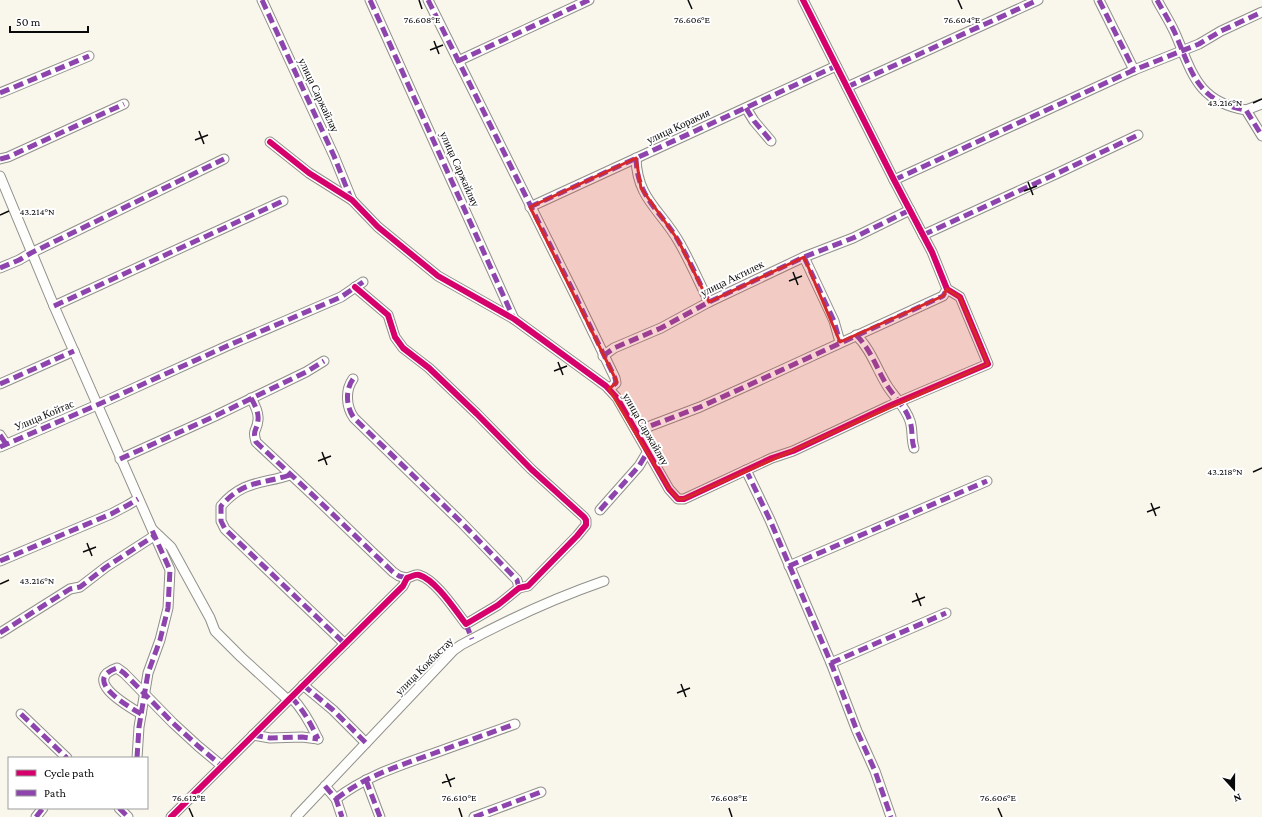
<svg xmlns="http://www.w3.org/2000/svg" width="1262" height="817" font-family="'Crimson Pro',serif">
<style>
.lines{fill:none;stroke-linecap:round;stroke-linejoin:round}
.minor-casing{stroke:#91908b;stroke-width:11}
.minor{stroke:#fefefc;stroke-width:9}
.quiet{stroke:#8e44ad;stroke-width:5;stroke-dasharray:10 5;stroke-linecap:butt}
.cycleway-casing{stroke:#fff;stroke-width:8}
.cycleway{stroke:#d6006c;stroke-width:6}
.marked{fill:#d62828;fill-opacity:0.2;stroke:#d62828;stroke-width:3;stroke-linejoin:round}
.ticks{fill:none;stroke:#090909;stroke-width:1.5}
.labels{text-anchor:middle;dominant-baseline:central;stroke-width:4;stroke-linejoin:round;paint-order:stroke}
.street-label{font-size:11px;fill:#090909;stroke:#fff}
.ticks-label{font-size:10px;text-anchor:middle;fill:#090909;stroke:#fff;stroke-width:4;stroke-linejoin:round;paint-order:stroke}
</style>
<rect width="100%" height="100%" fill="#f9f6ec"/>
<g class="lines">
<defs>
<g id="minor">
<path d="M262,0L334,156L352,200"/>
<path d="M370,0L514,319"/>
<path d="M428,0L575,295L615,378L616,383L609,389"/>
<path d="M1099,0L1134,70"/>
<path d="M1157,0C1163,11 1170,22 1175,33C1192,72 1197,102 1246,110L1262,136"/>
<path d="M458,61L589,0"/>
<path d="M847,87L1038,0"/>
<path d="M0,93L89,56"/>
<path d="M746,108L754,121L771,141"/>
<path d="M1246,110L1262,104"/>
<path d="M270,142L309,173L352,200L378,227L438,276L514,319L606,386L617,398L669,489L678,499H684L772,458L793,451L889,406L988,364L960,297L947,289L932,252L894,180L803,0"/>
<path d="M636,158C637,199 661,210 679,242C690,261 699,282 709,302"/>
<path d="M0,159L8,157L124,104"/>
<path d="M0,176L54,306L170,570L168,608L160,640L148,673L139,727L137,758"/>
<path d="M894,180L1134,70L1199,44L1221,31L1262,12"/>
<path d="M530,207L793,86L836,66"/>
<path d="M923,235L1058,173L1138,135"/>
<path d="M804,257L834,321L840,342"/>
<path d="M0,268L19,260L31,253L224,159"/>
<path d="M54,306L283,201"/>
<path d="M856,335C871,349 877,370 888,387C896,399 906,408 910,421C913,430 911,439 914,448"/>
<path d="M603,356L614,348L661,328L709,302L804,257L853,238L910,210"/>
<path d="M353,379C345,390 346,407 354,418L461,522L517,580L519,588"/>
<path d="M0,384L74,351"/>
<path d="M251,398C255,405 259,413 258,420C257,432 252,428 256,442L317,499L393,572L399,576L407,578"/>
<path d="M637,431L700,407L749,385L943,296L947,289"/>
<path d="M0,435L6,444"/>
<path d="M0,447L97,405L227,346L341,297L363,282"/>
<path d="M120,459L213,417L306,372L324,361"/>
<path d="M746,470L770,520L831,663L857,731L875,771L891,817"/>
<path d="M290,475C263,484 243,480 221,506V521L225,529L345,644"/>
<path d="M600,510L639,466L648,451"/>
<path d="M153,530L171,547L210,618L215,631L241,657L288,700"/>
<path d="M0,561L111,514L128,505L138,499"/>
<path d="M789,566L987,481"/>
<path d="M0,633L70,589L80,587L106,567L154,536"/>
<path d="M831,663L946,613"/>
<path d="M303,685L333,710L366,743"/>
<path d="M291,697C303,709 311,724 318,739"/>
<path d="M21,714L67,758"/>
<path d="M141,714C128,706 81,680 117,668L124,673L173,723L198,746L222,766"/>
<path d="M253,735L270,738L302,737L318,739"/>
<path d="M366,780L380,817"/>
<path d="M325,786L336,799L342,817"/>
<path d="M336,799C364,777 398,766 432,754C459,744 487,734 515,724"/>
<path d="M119,808L128,817"/>
<path d="M36,817L43,808"/>
<path d="M171,817L403,586L407,578C411,577 415,574 419,575C436,580 455,610 466,624L498,605L519,588L528,586L577,536L586,525V520L584,517L531,469L477,414L429,368L403,348L395,337L388,315L355,287"/>
<path d="M296,817L454,650L461,645C507,620 555,598 604,581"/>
<path d="M474,817L541,792"/>
</g>
</defs>
<use href="#minor" class="minor-casing"/>
<use href="#minor" class="minor"/>
<g class="quiet">
<path d="M262,0L334,156L351,199"/>
<path d="M370,0L513,317"/>
<path d="M428,0L575,295L615,378L616,383L609,389"/>
<path d="M1099,0L1134,70"/>
<path d="M1157,0C1163,11 1170,22 1175,33C1192,72 1197,102 1246,110L1262,136"/>
<path d="M458,61L589,0"/>
<path d="M847,87L1038,0"/>
<path d="M0,93L89,56"/>
<path d="M746,108L754,121L771,141"/>
<path d="M636,158C637,199 661,210 679,242C690,261 699,282 709,302"/>
<path d="M0,159L8,157L124,104"/>
<path d="M894,180L1134,70L1199,44L1221,31L1262,12"/>
<path d="M530,207L793,86L836,66"/>
<path d="M923,235L1058,173L1138,135"/>
<path d="M804,257L834,321L840,342"/>
<path d="M0,268L19,260L31,253L224,159"/>
<path d="M54,306L283,201"/>
<path d="M856,335C871,349 877,370 888,387C896,399 906,408 910,421C913,430 911,439 914,448"/>
<path d="M603,356L614,348L661,328L709,302L804,257L853,238L910,210"/>
<path d="M353,379C345,390 346,407 354,418L461,522L517,580L519,588"/>
<path d="M0,384L74,351"/>
<path d="M251,398C255,405 259,413 258,420C257,432 252,428 256,442L317,499L393,572L399,576L407,578"/>
<path d="M637,431L700,407L749,385L943,296L947,289"/>
<path d="M0,435L6,444"/>
<path d="M0,447L97,405L227,346L341,297L363,282"/>
<path d="M120,459L213,417L306,372L324,361"/>
<path d="M746,470L770,520L831,663L857,731L875,771L891,817"/>
<path d="M290,475C263,484 243,480 221,506V521L225,529L345,644"/>
<path d="M600,510L639,466L648,451"/>
<path d="M0,561L111,514L128,505L138,499"/>
<path d="M789,566L987,481"/>
<path d="M466,624L472,639"/>
<path d="M0,633L70,589L80,587L106,567L154,536"/>
<path d="M831,663L946,613"/>
<path d="M303,685L333,710L366,743"/>
<path d="M291,697C303,709 311,724 318,739"/>
<path d="M21,714L67,758"/>
<path d="M141,714C128,706 81,680 117,668L124,673L173,723L198,746L222,766"/>
<path d="M253,735L270,738L302,737L318,739"/>
<path d="M137,758L139,727L148,673L160,640L168,608L170,570L151,528"/>
<path d="M366,780L380,817"/>
<path d="M325,786L336,799L342,817"/>
<path d="M336,799C364,777 398,766 432,754C459,744 487,734 515,724"/>
<path d="M119,808L128,817"/>
<path d="M36,817L43,808"/>
<path d="M474,817L541,792"/>
</g>
<defs>
<g id="cycleway">
<path d="M270,142L309,173L352,200L378,227L438,276L514,319L606,386L617,398L669,489L678,499H684L772,458L793,451L889,406L988,364L960,297L947,289L932,252L894,180L803,0"/>
<path d="M171,817L403,586L407,578C411,577 415,574 419,575C436,580 455,610 466,624L498,605L519,588L528,586L577,536L586,525V520L584,517L531,469L477,414L429,368L403,348L395,337L388,315L355,287"/>
</g>
</defs>
<use href="#cycleway" class="cycleway-casing"/>
<use href="#cycleway" class="cycleway"/>
</g>
<path class="marked" d="M636,158L641,188L678,240L709,302L804,257L840,342L943,296L947,289L960,297L988,364L684,499H678L669,489L609,389L617,382L530,207Z"/>
<path class="ticks" d="M419,0L422,9M688,0L692,9M958,0L962,9M434,41L439,54M430,50L443,45M1253,103L1262,99M199,131L204,144M195,140L208,135M1028,182L1033,195M1024,191L1037,186M0,215L9,211M793,272L798,285M789,281L802,276M558,362L563,375M554,371L567,366M322,452L327,465M318,461L331,456M1253,472L1262,468M1151,503L1156,516M1147,512L1160,507M87,543L92,556M83,552L96,547M0,584L9,580M916,593L921,606M912,602L925,597M681,684L686,697M677,693L690,688M446,774L451,787M442,783L455,778M189,808L193,817M459,808L462,817M729,808L732,817M998,808L1002,817"/>
<g class="labels">
<g class="street-label">
<text transform="translate(319 95) rotate(65)">улица Саржайлау</text>
<text transform="translate(678 126) rotate(-25)">улица Коракия</text>
<text transform="translate(460 169) rotate(66)">улица Саржайляу</text>
<text transform="translate(732 278) rotate(-26)">улица Актилек</text>
<text transform="translate(44 415) rotate(-23)">Улица Койтас</text>
<text transform="translate(646 429) rotate(60)">улица Саржайляу</text>
<text transform="translate(424 666) rotate(-45)">улица Кокбастау</text>
</g>
</g>
<g class="ticks-label">
<text x="422" y="23">76.608°E</text>
<text x="692" y="23">76.606°E</text>
<text x="962" y="23">76.604°E</text>
<text x="1225" y="106">43.216°N</text>
<text x="37" y="215">43.214°N</text>
<text x="1225" y="475">43.218°N</text>
<text x="37" y="584">43.216°N</text>
<text x="189" y="801">76.612°E</text>
<text x="459" y="801">76.610°E</text>
<text x="729" y="801">76.608°E</text>
<text x="998" y="801">76.606°E</text>
</g>
<rect x="8" y="757" width="140" height="52" fill="#ffffff" stroke="#9d9d9d"/>
<rect x="16" y="770" width="20" height="6" fill="#d6006c" stroke="#9d9d9d"/>
<text x="44" y="777" font-size="12" fill="#090909">Cycle path</text>
<rect x="16" y="790" width="20" height="6" fill="#8e44ad" stroke="#9d9d9d"/>
<text x="44" y="797" font-size="12" fill="#090909">Path</text>
<g transform="translate(1234 789) rotate(159)" stroke="#ffffff" stroke-width="3" paint-order="stroke">
<path d="M0-3L7 15L0 10L-7 15Z" fill="#090909"/>
<text y="-6" font-size="11" font-weight="bold" text-anchor="middle" fill="#090909">N</text>
</g>
<path d="M10 26v6h78v-6" fill="none" stroke="#090909" stroke-width="2"/>
<text x="16" y="26" font-size="12" fill="#090909" stroke="#ffffff" stroke-width="3" paint-order="stroke">50 m</text>
</svg>
